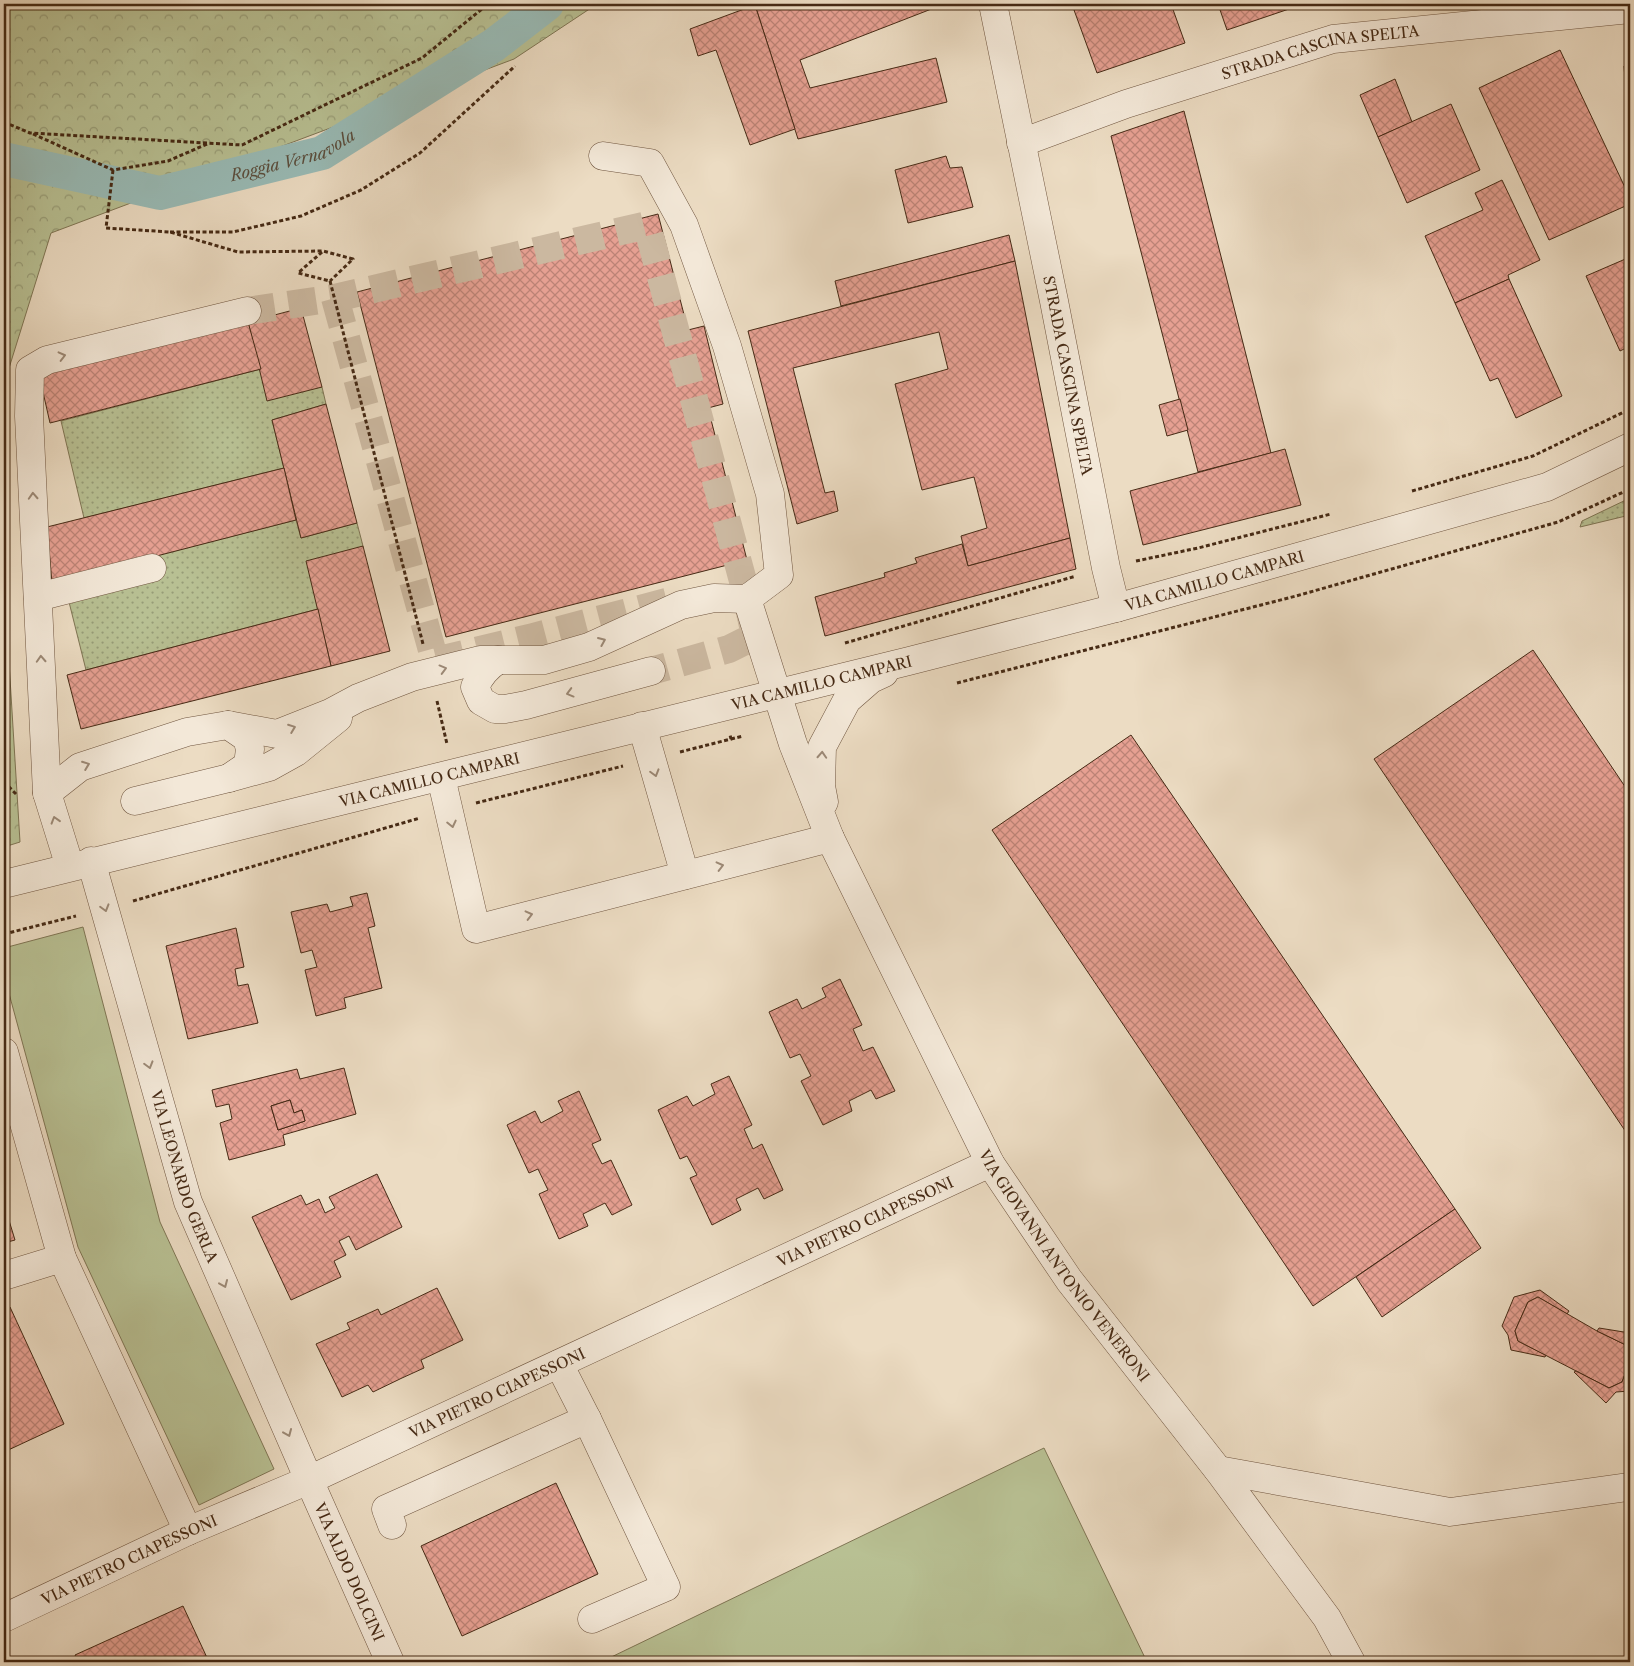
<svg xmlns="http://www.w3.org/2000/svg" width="1634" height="1666" font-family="'Libre Caslon Text',serif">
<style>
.green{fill:#b8c093;stroke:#7f7554}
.forest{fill:url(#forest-crowns);stroke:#7f7554}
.garden{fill:url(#garden-dots);stroke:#7f7554}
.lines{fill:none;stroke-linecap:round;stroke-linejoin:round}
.canal{stroke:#99bbb6;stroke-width:34}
.building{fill:url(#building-cross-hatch);stroke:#462a15;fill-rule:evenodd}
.minor-tunnel{stroke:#cbb8a0;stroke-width:28;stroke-dasharray:28 14;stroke-linecap:butt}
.minor-casing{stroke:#705640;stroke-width:29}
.path{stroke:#462a15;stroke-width:3;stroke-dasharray:4 2.5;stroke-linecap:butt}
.minor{stroke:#f3e8d8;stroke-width:28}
.oneway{stroke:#9c8976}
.labels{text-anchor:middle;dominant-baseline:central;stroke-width:4;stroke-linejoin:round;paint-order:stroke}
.street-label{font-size:15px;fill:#462a15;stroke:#f3e8d8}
.water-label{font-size:16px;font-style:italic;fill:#5b4e3d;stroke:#f3e8d8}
</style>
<defs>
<pattern id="forest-crowns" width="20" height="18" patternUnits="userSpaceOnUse" patternTransform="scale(1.25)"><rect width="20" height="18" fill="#b8c093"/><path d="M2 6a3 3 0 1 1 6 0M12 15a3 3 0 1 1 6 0" fill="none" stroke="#979c77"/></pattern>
<pattern id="garden-dots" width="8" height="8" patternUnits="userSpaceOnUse" patternTransform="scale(1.25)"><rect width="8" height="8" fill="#b8c093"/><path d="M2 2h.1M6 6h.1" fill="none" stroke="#979c77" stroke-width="1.8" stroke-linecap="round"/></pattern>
<pattern id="building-cross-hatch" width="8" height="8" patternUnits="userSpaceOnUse" patternTransform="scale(1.25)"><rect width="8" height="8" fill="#e6a092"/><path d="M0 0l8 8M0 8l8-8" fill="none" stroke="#bc8376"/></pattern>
</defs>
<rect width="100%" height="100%" fill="#ecdcc3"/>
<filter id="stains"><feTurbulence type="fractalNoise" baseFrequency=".004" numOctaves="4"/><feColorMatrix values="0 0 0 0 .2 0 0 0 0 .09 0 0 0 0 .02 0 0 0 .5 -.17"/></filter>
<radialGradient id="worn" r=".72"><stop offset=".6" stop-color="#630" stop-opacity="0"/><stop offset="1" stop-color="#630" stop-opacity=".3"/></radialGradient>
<g class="green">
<path d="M83,927L160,1222L274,1469L199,1505L78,1247L4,975V948Z"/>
<path d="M1044,1448L1147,1662H601Z"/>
</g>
<g class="forest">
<path d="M4,4H597L514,59L51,233L5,381L4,401Z"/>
<path d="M4,580L20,842L4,847Z"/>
</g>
<g class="garden">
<path d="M261,369L322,387L326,404L272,420L284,468L84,518L61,421Z"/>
<path d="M1630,498V515L1580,527L1582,521Z"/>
<path d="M296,520L301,538L357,523L363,546L318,609L86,670L69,602L149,557Z"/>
</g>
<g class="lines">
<path class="canal" id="s1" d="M4,159L160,193L322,153L494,45L547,4"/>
</g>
<g class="building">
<path d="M759,4H932L934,8L800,60L810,88L936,58L947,102L798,139L755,5Z"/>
<path d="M1092,4H1171L1185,43L1097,73L1074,10Z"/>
<path d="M1218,4H1287L1289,9L1227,30Z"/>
<path d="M755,5L795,129L750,145L716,50L698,56L690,29Z"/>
<path d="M1560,50L1630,198V204L1549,240L1479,88Z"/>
<path d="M1627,65H1630V91L1626,92L1624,66Z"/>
<path d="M1395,79L1412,122L1378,137L1360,95Z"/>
<path d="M1451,104L1480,170L1407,203L1378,137Z"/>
<path d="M1184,111L1271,453L1198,472L1111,136Z"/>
<path d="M946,156L950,168L962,167L973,207L908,223L895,170Z"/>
<path d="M1502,180L1540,260L1508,275L1509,279L1455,303L1425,236L1483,210L1475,193Z"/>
<path d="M658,214L688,330L704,326L723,404L708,408L747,560L446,637L357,292Z"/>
<path d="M1009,235L1015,261L841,306L835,281Z"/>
<path d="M1630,257V346L1620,351L1586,276Z"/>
<path d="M1015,261L1070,538L968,566L961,536L987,528L974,477L922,490L895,384L948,369L939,332L793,368L825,493L834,491L838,511L797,524L748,331Z"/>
<path d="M1509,279L1562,396L1516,418L1498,378L1490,381L1455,303Z"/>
<path d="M301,308L322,387L267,401L248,322Z"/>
<path d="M248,322L261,369L50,423L38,370Z"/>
<path d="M1180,399L1188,430L1167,436L1159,405Z"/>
<path d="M326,404L357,523L301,538L272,420Z"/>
<path d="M1285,449L1301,505L1143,545L1130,491Z"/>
<path d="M284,468L296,520L52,583L47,527Z"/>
<path d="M1070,538L1076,569L825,636L815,597L885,577L884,573L917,563L915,558L962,544L968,566Z"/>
<path d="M363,546L390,651L331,666L306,561Z"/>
<path d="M318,609L331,666L81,729L67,675Z"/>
<path d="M1533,650L1630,794V1138L1374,759Z"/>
<path d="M1131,735L1455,1209L1313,1306L992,830Z"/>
<path d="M367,893L375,926L368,928L382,988L344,998L346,1008L316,1016L305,970L317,967L312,950L301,953L291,912L327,904L330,912L353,906L350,897Z"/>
<path d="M236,928L244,967L235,969L238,986L248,984L258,1023L188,1039L166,946Z"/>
<path d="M840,979L862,1025L853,1029L863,1051L873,1047L895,1091L876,1099L871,1090L849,1101L852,1111L823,1125L801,1081L811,1076L800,1054L790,1058L769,1012L797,999L802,1009L826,997L822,988Z"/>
<path d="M344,1068L356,1114L283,1135L285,1145L229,1160L220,1123L232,1119L229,1104L216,1107L212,1090L297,1069L300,1079ZM290,1100L294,1113L302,1110L305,1121L278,1130L271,1106Z"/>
<path d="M729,1076L752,1125L744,1129L753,1149L762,1144L783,1190L764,1199L758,1188L736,1199L741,1210L712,1225L690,1178L697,1175L687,1156L680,1159L658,1110L687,1096L693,1106L715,1094L711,1084Z"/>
<path d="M579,1091L601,1140L592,1144L602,1164L611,1160L632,1205L612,1215L605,1203L583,1214L588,1226L559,1239L539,1194L548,1190L538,1169L529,1173L507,1125L535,1111L541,1123L563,1111L558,1101Z"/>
<path d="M290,1100L294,1113L302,1110L305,1121L278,1130L271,1106Z"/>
<path d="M377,1174L402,1227L356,1250L349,1236L339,1241L346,1255L334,1261L341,1277L291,1300L252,1217L301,1195L306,1205L319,1199L325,1213L335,1208L329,1197Z"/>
<path d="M4,1204L15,1240L4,1243Z"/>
<path d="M1455,1209L1481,1248L1382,1317L1356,1277Z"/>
<path d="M437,1288L463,1340L421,1360L424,1368L402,1378L373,1392L368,1385L342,1397L316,1344L350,1329L347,1323L378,1309L381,1315Z"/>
<path d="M1540,1290L1569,1311L1567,1314L1538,1297L1528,1302L1515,1331L1518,1341L1546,1355L1545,1357L1511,1350L1508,1335L1502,1326L1514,1297Z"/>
<path d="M1538,1297L1597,1331L1630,1347V1361L1622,1382L1609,1388L1518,1341L1515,1331L1528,1302Z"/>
<path d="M10,1307L64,1424L4,1452V1310Z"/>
<path d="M1599,1328L1630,1333V1347L1597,1331Z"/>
<path d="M1630,1361V1391L1616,1392L1606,1403L1574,1372L1576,1371L1609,1388L1622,1382Z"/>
<path d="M556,1483L598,1574L462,1636L421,1546Z"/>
<path d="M183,1606L209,1662H78L75,1655Z"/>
</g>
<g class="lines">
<g class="minor-tunnel">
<path d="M335,298L435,661L533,637L674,600"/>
<path d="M247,311L335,298L647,225L743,581L753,626L747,640L729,649L651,671"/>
</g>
<defs>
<g id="minor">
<path id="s2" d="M993,4L1054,301L1106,568L1116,608"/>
<path id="s3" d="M1021,143L1126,104L1333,39L1630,9"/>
<path d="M38,597L152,568"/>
<path id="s4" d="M747,599L793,744L830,838L990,1163L1069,1280L1218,1470L1327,1618L1351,1662"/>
<path d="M498,660C487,667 480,675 475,687L481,701L495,709H505L526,705L651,671"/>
<path d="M228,725L277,734L330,713L358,698L412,677L480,660H544L589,647L681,605L714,598L747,599L779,575L770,494L727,346L684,225L650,163L603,156"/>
<path d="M642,726L685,875"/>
<path d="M441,777L476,929L830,838"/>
<path d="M47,793L80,767L187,732L228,725L247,738L250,749L248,765L229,778"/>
<path d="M135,801L229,778L269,767L296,752L338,718"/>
<path d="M824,802L821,786L822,747L847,700L871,679L884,673"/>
<path id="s5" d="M91,861L188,1202L309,1480L390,1662"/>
<path d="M70,867L47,793L29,416L30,370L47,360L247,311"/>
<path id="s6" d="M4,884L909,661L1116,608L1547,487L1630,447"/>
<path d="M4,1052L62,1258"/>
<path d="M4,1276L62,1258L188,1531"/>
<path d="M587,1419L666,1587L592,1619"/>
<path d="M1218,1470L1450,1512L1628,1487"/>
<path d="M392,1525L386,1509L587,1419L559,1364"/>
<path id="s7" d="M4,1618L188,1531L309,1480L990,1163"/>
</g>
</defs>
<use href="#minor" class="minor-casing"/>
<g class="path">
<path d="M4,122L30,133L242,145L422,58L488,4"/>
<path d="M33,134L113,170L168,161L207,144"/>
<path d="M113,170L106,228L170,232L238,252L323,251L353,259L330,281"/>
<path d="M170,232H233L301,216L361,190L420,153L515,66"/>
<path d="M322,252L298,273L330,281"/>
<path d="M330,281L423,644"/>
<path d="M1412,491L1533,456L1630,409"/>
<path d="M1136,561L1198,548L1331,514"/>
<path d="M845,643L1076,576"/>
<path d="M957,683L1296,596L1558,522L1630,489"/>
<path d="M437,701L447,744"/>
<path d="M731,739L743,736"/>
<path d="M680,752L731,739L730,735"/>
<path d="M4,782L17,795"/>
<path d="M476,803L623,766"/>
<path d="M133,901L420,818"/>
<path d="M4,934L76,916"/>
</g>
<use href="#minor" class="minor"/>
</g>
<defs><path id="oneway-chevron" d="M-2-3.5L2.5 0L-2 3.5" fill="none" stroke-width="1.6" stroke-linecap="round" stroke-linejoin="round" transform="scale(1.25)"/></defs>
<g class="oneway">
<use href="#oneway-chevron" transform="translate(62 356) rotate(-14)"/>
<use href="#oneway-chevron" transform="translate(33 496) rotate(-93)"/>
<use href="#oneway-chevron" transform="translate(602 641) rotate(-23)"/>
<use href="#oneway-chevron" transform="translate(41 659) rotate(-93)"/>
<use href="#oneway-chevron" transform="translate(443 669) rotate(-15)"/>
<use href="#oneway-chevron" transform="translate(570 693) rotate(165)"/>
<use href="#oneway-chevron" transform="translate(292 728) rotate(-21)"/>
<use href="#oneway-chevron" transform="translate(822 755) rotate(-87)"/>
<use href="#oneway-chevron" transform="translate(86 765) rotate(-21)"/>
<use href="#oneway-chevron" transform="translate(655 773) rotate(74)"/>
<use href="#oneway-chevron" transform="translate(55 820) rotate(-107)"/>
<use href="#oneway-chevron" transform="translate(452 824) rotate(77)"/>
<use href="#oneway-chevron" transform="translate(720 866) rotate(-14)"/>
<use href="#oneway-chevron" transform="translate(105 908) rotate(74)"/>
<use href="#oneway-chevron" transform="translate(529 915) rotate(-14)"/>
<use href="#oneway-chevron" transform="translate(149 1065) rotate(74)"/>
<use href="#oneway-chevron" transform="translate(224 1284) rotate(67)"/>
<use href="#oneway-chevron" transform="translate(288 1433) rotate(67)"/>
</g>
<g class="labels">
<g class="street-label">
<text stroke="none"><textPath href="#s3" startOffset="314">STRADA CASCINA SPELTA</textPath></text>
<text stroke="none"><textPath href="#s2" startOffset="379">STRADA CASCINA SPELTA</textPath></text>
<text stroke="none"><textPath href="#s6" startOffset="1248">VIA CAMILLO CAMPARI</textPath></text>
<text stroke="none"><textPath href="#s6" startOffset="842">VIA CAMILLO CAMPARI</textPath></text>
<text stroke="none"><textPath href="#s6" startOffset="438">VIA CAMILLO CAMPARI</textPath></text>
<text stroke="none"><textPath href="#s5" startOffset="329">VIA LEONARDO GERLA</textPath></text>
<text stroke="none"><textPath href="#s7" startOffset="948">VIA PIETRO CIAPESSONI</textPath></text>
<text stroke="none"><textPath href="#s4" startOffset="742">VIA GIOVANNI ANTONIO VENERONI</textPath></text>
<text stroke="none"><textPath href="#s7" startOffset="542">VIA PIETRO CIAPESSONI</textPath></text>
<text stroke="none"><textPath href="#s7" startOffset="138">VIA PIETRO CIAPESSONI</textPath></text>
<text stroke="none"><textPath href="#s5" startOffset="758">VIA ALDO DOLCINI</textPath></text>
</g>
<g class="water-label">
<text stroke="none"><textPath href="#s1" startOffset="298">Roggia Vernavola</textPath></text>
</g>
</g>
<rect width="1634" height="1666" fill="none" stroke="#ecdcc3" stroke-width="20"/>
<rect x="5" y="5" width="1624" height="1656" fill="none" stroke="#462a15" stroke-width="2.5"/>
<rect x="10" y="10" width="1614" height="1646" fill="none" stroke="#462a15"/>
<rect width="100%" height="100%" filter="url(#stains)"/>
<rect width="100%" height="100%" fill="url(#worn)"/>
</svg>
